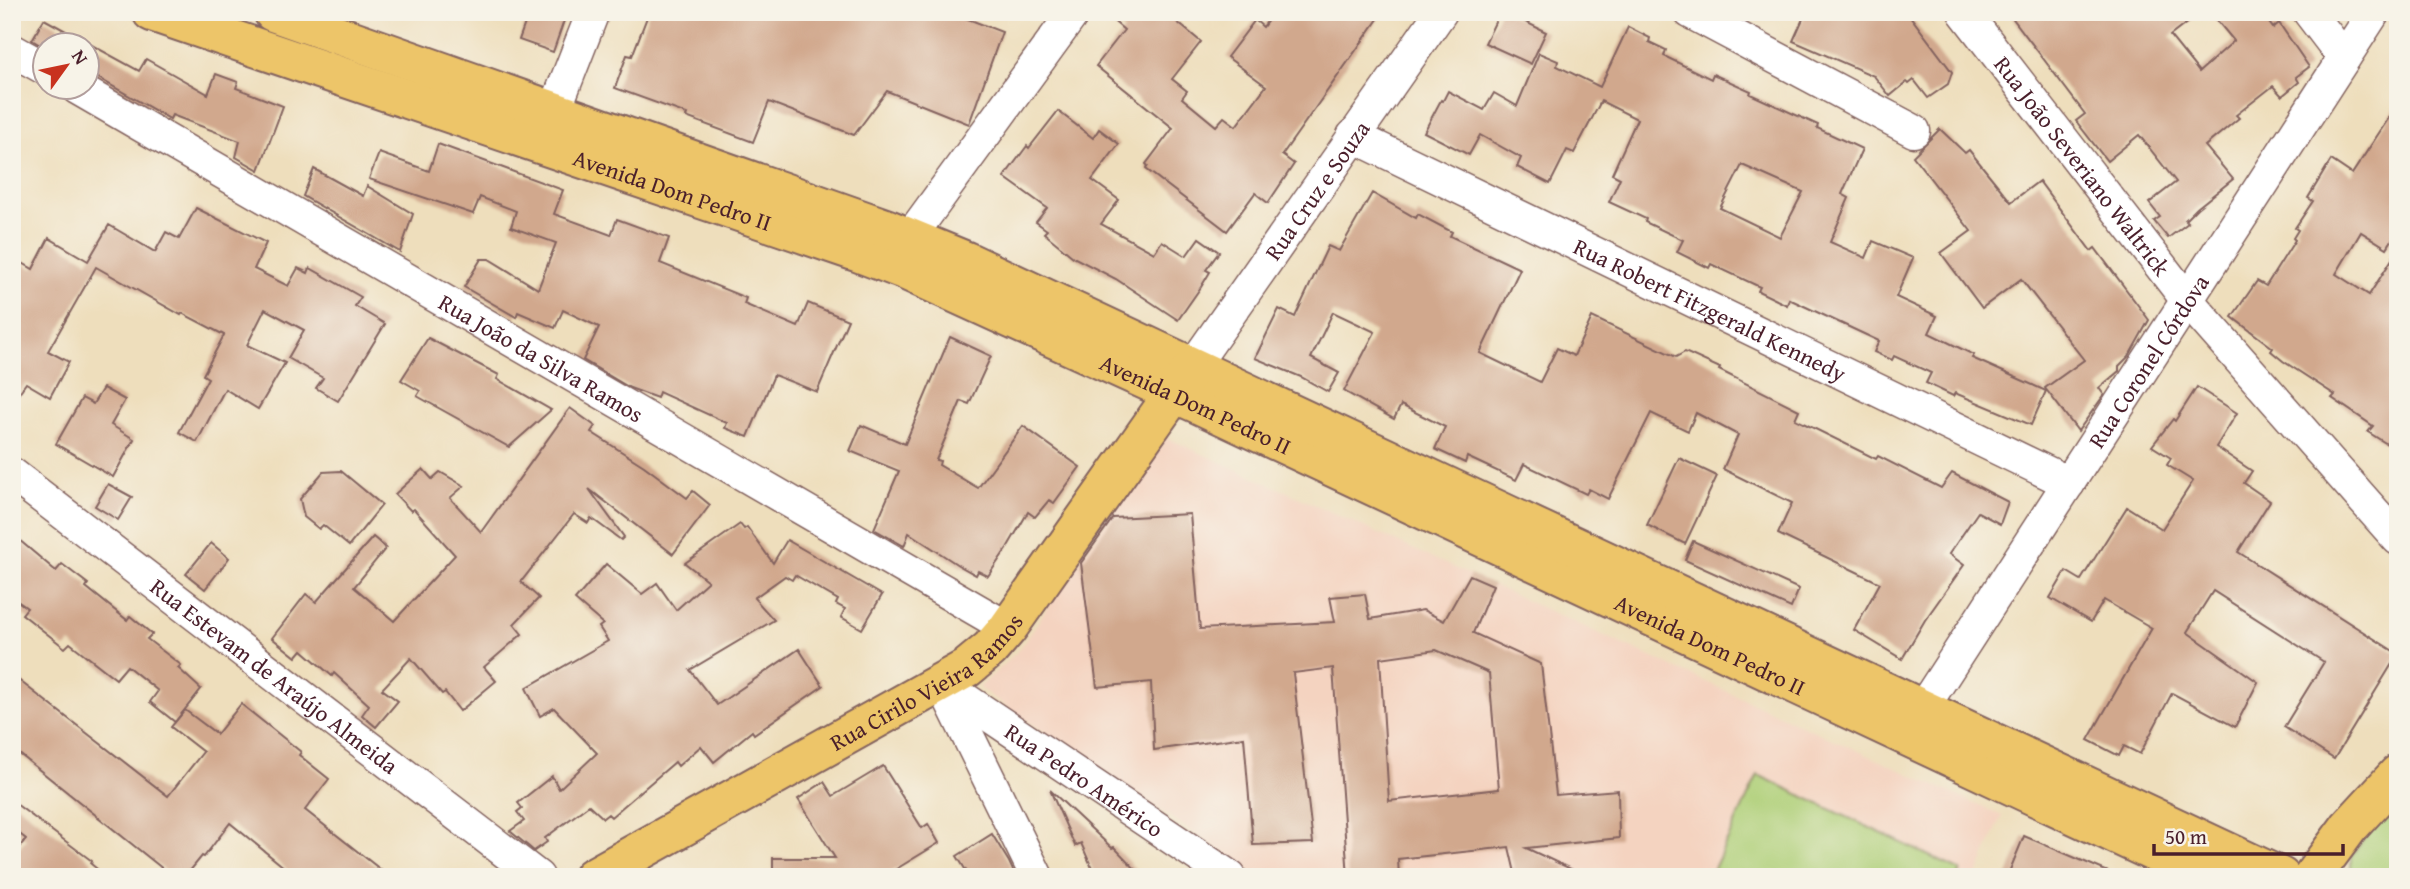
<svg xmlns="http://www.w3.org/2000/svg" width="2410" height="889" font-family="'Gentium Book Plus',serif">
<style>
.built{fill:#f4d3c0}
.green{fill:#aecf77;stroke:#7c7751;stroke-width:2}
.building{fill:#d1a88d;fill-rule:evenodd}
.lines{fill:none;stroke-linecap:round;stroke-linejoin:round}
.minor-casing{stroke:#83625e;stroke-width:35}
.major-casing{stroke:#83625e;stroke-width:42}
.minor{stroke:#fff;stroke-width:32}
.major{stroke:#edc569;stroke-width:38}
.labels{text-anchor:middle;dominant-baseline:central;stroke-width:5;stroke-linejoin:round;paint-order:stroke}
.street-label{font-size:23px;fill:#4a1f2b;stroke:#f7f3e8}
</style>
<rect width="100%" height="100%" fill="#f7f3e8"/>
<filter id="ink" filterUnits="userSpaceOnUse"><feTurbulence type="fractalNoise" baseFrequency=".0143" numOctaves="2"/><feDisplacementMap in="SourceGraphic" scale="14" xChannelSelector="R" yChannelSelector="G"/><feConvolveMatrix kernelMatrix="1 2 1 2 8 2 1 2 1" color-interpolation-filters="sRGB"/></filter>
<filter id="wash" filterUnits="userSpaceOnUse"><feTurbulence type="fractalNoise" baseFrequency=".00686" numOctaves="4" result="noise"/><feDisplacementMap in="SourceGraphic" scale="28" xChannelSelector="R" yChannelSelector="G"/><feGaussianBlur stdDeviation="1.57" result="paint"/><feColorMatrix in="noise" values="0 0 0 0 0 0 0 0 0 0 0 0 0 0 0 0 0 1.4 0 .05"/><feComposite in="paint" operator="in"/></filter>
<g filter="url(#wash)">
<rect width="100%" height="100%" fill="#eedebc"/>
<path class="built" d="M1163,436L2002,816L1976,877H1259L979,688L1019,650Z"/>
<g class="green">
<path d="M1758,775L1961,871L1958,877H1710Z"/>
<path d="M2398,795V877H2351V856Z"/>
</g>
<g id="blocks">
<g class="building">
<path d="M529,12H567L553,52L519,40Z"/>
<path d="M649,12H950L1002,32L969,124L887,91L854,135L769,102L753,142L686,117L687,114L615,88L627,55L632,56Z"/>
<path d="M1103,12H1165L1201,42L1172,79L1187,91L1182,98L1216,126L1224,117L1236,126L1266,86L1227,57L1255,20L1263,27L1274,12H1383L1282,155L1294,164L1268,203L1255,193L1227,231L1146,169L1148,166L1146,164L1173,128L1096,66L1124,30Z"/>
<path d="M1500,12H1505L1546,32L1531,64L1485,43Z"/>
<path d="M1806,12H1907L1952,72L1948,84L1928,98L1914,80L1909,84L1907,82L1890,96L1874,76L1793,41Z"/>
<path d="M2008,12H2201L2170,36L2199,72L2234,41L2210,12H2261L2273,28L2279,23L2309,67L2296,77L2299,82L2282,96L2273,86L2236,115L2239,118L2205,146L2233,179L2197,208L2185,220L2188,223L2168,238L2154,221L2160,217L2149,203L2176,182L2139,135L2107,161L2076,121L2085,114Z"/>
<path d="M44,19L139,71L146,59L208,94L216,74L238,82L236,88L283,106L259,170L236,157L240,141L172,115L170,119L88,72V46H42L32,40Z"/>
<path d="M1628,27L1650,38L1649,42L1666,50L1664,56L1711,79L1713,74L1751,91L1750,94L1818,125L1817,128L1862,149L1842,194L1849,198L1830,242L1866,258L1873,241L1913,258L1896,297L1937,316L1929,333L1974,355L1972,358L2046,391L2031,425L1955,393L1953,396L1926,383L1931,373L1894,356L1892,360L1874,352L1879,341L1789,299L1787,305L1758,291L1760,287L1711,264L1709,268L1677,252L1683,240L1645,222L1646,219L1609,202L1620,178L1612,174L1637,119L1601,101L1574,153L1567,150L1550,184L1517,167L1521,158L1480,135L1469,155L1424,132L1441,100L1443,101L1448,91L1484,110L1494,93L1517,106L1539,53L1558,61L1557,66L1600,87ZM1742,165L1803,192L1780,237L1720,208Z"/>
<path d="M2398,104V230L2387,248L2361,232L2336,274L2369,295L2398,250V451L2368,432L2373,426L2332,398L2335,395L2283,361L2271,351L2273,348L2232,317L2257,281L2266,286L2295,240L2293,238L2298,230L2295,228L2313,201L2308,198L2331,160L2352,174Z"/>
<path d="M1058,111L1093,138L1099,129L1119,144L1092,180L1119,200L1101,224L1154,253L1162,241L1186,256L1199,238L1219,252L1206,270L1210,272L1201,287L1178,320L1116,279L1073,257L1044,233L1047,230L1036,222L1047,208L1004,177L1027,146L1029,148Z"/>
<path d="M1940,129L1965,153L1969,150L2011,202L2039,181L2091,251L2095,248L2149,320L2129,356L2119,366V371L2099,388L2104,395L2078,431L2045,388L2084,360L2021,279L1982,308L1941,253L1971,231L1913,156Z"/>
<path d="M438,144L563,190L554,214L611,235L617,219L669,238L660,263L746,298L744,304L798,327L808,303L848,320L817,392L774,375L748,437L725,428L727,423L659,392L657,398L630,388L583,360L599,327L563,310L555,328L518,312L516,317L464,287L481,259H489L538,289L556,243L511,227L516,211L480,197L473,214L369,179L379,153L429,171Z"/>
<path d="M314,169L363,196L367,186L413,214L400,252L303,196Z"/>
<path d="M1372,193L1416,218L1418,214L1452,232L1450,236L1520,269L1480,353L1540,382L1557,348L1574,356L1592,317L1676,357L1685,352L1720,368L1719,370L1799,410L1795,419L1876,459L1878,456L1941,488L1952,473L2008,502L2000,524L1978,512L1949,554L1964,565L1925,620L1902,659L1854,630L1880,583L1778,534L1792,503L1723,469L1738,435L1696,413L1688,431L1651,413L1608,499L1589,489L1586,494L1524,464L1516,480L1467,457L1465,463L1435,449L1445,427L1401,405L1394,419L1344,391L1375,332L1333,312L1311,358L1339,373L1328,392L1301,377L1255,358L1279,309L1295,317L1328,246L1339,251Z"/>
<path d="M196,208L266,243L254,269L288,286L298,268L308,273L310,268L361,297L355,306L385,324L338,401L316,388L323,378L288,358L304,330L265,309L247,345L285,363L258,409L225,389L197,442L179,432L208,378L203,375L224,335L182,313L181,315L96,267L48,351L69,362L50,397L26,383L12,403V257L33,269L49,238L88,261L109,225L155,252L166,232L179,239Z"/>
<path d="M950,337L991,356L969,404L961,401L936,460L940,461L939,465L978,488L1023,426L1080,467L1054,503L1049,500L1035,517L1028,512L1007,548L988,576L978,571L976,575L958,565L909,533L904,546L874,529L899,471L850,451L861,425L905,444Z"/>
<path d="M428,338L499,375L497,379L551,410L509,447L417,396L420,391L401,380Z"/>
<path d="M2197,387L2237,413L2216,447L2252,471L2244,483L2270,501L2238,552L2398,654L2334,759L2284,727L2324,662L2213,591L2187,632L2258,682L2235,727L2172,693L2140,754L2124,746L2119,756L2088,740L2152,628L2104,600L2091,622L2050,598L2066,571L2081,580L2127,507L2162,529L2193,481L2167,465L2171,458L2152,446L2173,419L2175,421Z"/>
<path d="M103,388L125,400L111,425L134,439L113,477L56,444L82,398L93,404Z"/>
<path d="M570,408L595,426L591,432L644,466L687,498L693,491L710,505L673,554L589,489L624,537L621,540L591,518L588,523L574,514L521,582L539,598L514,624L522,634L484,667L496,681L460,711L445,692L442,694L411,658L382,689L398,701L376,727L362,715L369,705L334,673L332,676L302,650L296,657L272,638L306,594L316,602L373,537L386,548L354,587L394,621L455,555L414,509L411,511L395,494L423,469L432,479L440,472L464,486L450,498L481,532Z"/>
<path d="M1679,458L1717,476L1685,544L1647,525Z"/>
<path d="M341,471L382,505L349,546L323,525L319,529L304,517L300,499L323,472Z"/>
<path d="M108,484L132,497L118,520L95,506Z"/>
<path d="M1190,514L1200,629L1335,622L1330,597L1365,594L1370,619L1423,610L1444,621L1470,575L1493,585L1473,633L1541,664L1556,795L1618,790L1619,838L1526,848L1571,869L1525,877H1516L1509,847L1398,859L1399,877H1348L1333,668L1293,673L1313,843L1253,845L1244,737L1154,750L1151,682L1097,687L1081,563L1113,518ZM1436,650L1489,673L1499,789L1389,801L1380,658Z"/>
<path d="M740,524L744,529L747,527L773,563L787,540L882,595L862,629L841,617L845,609L836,604L838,600L795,575L792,580L785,576L754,598L774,620L690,670L717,705L799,649L823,686L754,734L752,731L714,762L701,746L678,766L675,762L611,817L608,814L603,818L589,805L545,838L547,842L534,851L510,831L524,821L517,812L522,808L518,803L552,776L559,789L597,753L554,708L540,716L526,688L608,641L599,627L603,624L575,600L606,564L642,594L657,583L676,610L708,581L685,563Z"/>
<path d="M12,534L56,571L62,564L88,584L86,587L127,620L130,616L152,634L147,639L181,665L178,668L201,689L175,722L150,702L158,691L127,666L116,679L70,643L65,648L22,614L27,608L12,597Z"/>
<path d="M1693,541L1799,589L1791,608L1685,560Z"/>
<path d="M211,543L229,558L205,589L186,574Z"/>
<path d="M12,675L168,796L203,752L171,727L185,710L217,734L241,704L301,752L299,755L329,779L305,810L390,877H296L230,823L204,857L202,856L185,877H173L12,748Z"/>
<path d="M883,766L922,828L928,824L939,843L883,877H773V858H835L798,799L824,782L833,796Z"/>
<path d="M1050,790L1112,848L1114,847L1143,877H1096L1081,843L1075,846Z"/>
<path d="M12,801L92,861L91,864L107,877H12V856L26,839L12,828Z"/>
<path d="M992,834L1009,862L1016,877H970L957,856Z"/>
<path d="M2024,836L2120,877H2007Z"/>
</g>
</g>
</g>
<g filter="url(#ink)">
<use href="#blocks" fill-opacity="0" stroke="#83625e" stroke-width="2"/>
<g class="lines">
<defs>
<g id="minor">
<path d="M1690,12L1914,131"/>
<path id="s1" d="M1964,12L2187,300L2398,539"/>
<path d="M2309,12L2344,58"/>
<path d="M12,50L46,69"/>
<path id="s2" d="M77,88L1008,628"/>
<path d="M554,112L593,12"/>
<path id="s3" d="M1353,136L2069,483"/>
<path d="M910,237L1074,12"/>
<path id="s4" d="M1193,366L1441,12"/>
<path id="s5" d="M12,474L538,877"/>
<path id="s6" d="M941,683L1230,877"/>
<path d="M942,683L1037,877"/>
<path id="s7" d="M1922,709L2374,12"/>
</g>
<g id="major">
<path id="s8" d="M152,12L857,252L904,270L1198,404L2207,877"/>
<path d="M273,12L888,229L966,261L2281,877"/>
<path id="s9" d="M593,877L967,668L990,649L1008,628L1189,372"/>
<path d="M2312,877L2349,827L2398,774"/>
</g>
</defs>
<use href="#minor" class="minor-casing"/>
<use href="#major" class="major-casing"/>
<use href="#minor" class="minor"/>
<use href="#major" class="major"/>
</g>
</g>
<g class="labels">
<g class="street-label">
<text stroke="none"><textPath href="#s1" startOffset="194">Rua João Severiano Waltrick</textPath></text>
<text stroke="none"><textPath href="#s8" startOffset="550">Avenida Dom Pedro II</textPath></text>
<text stroke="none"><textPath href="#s4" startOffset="215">Rua Cruz e Souza</textPath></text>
<text stroke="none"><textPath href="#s3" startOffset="397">Rua Robert Fitzgerald Kennedy</textPath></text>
<text stroke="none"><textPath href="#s2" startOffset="537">Rua João da Silva Ramos</textPath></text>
<text stroke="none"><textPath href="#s7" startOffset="415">Rua Coronel Córdova</textPath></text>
<text stroke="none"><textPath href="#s8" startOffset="1116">Avenida Dom Pedro II</textPath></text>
<text stroke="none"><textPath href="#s8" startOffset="1684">Avenida Dom Pedro II</textPath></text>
<text stroke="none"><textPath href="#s5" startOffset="331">Rua Estevam de Araújo Almeida</textPath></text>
<text stroke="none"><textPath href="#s9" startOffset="387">Rua Cirilo Vieira Ramos</textPath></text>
<text stroke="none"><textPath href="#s6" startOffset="173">Rua Pedro Américo</textPath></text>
</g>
</g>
<rect width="2410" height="889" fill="none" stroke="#f7f3e8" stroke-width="42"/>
<g transform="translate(66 66) rotate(57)"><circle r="33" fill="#f7f3e8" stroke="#b29e9c" stroke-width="2"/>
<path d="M0-5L12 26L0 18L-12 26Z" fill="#c8321e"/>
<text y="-10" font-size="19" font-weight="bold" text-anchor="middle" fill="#4a1f2b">N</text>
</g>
<path d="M2154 844v10h189v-10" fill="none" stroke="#4a1f2b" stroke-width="3.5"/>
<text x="2165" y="844" font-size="21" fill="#4a1f2b" stroke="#f7f3e8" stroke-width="5" paint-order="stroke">50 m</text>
</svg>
